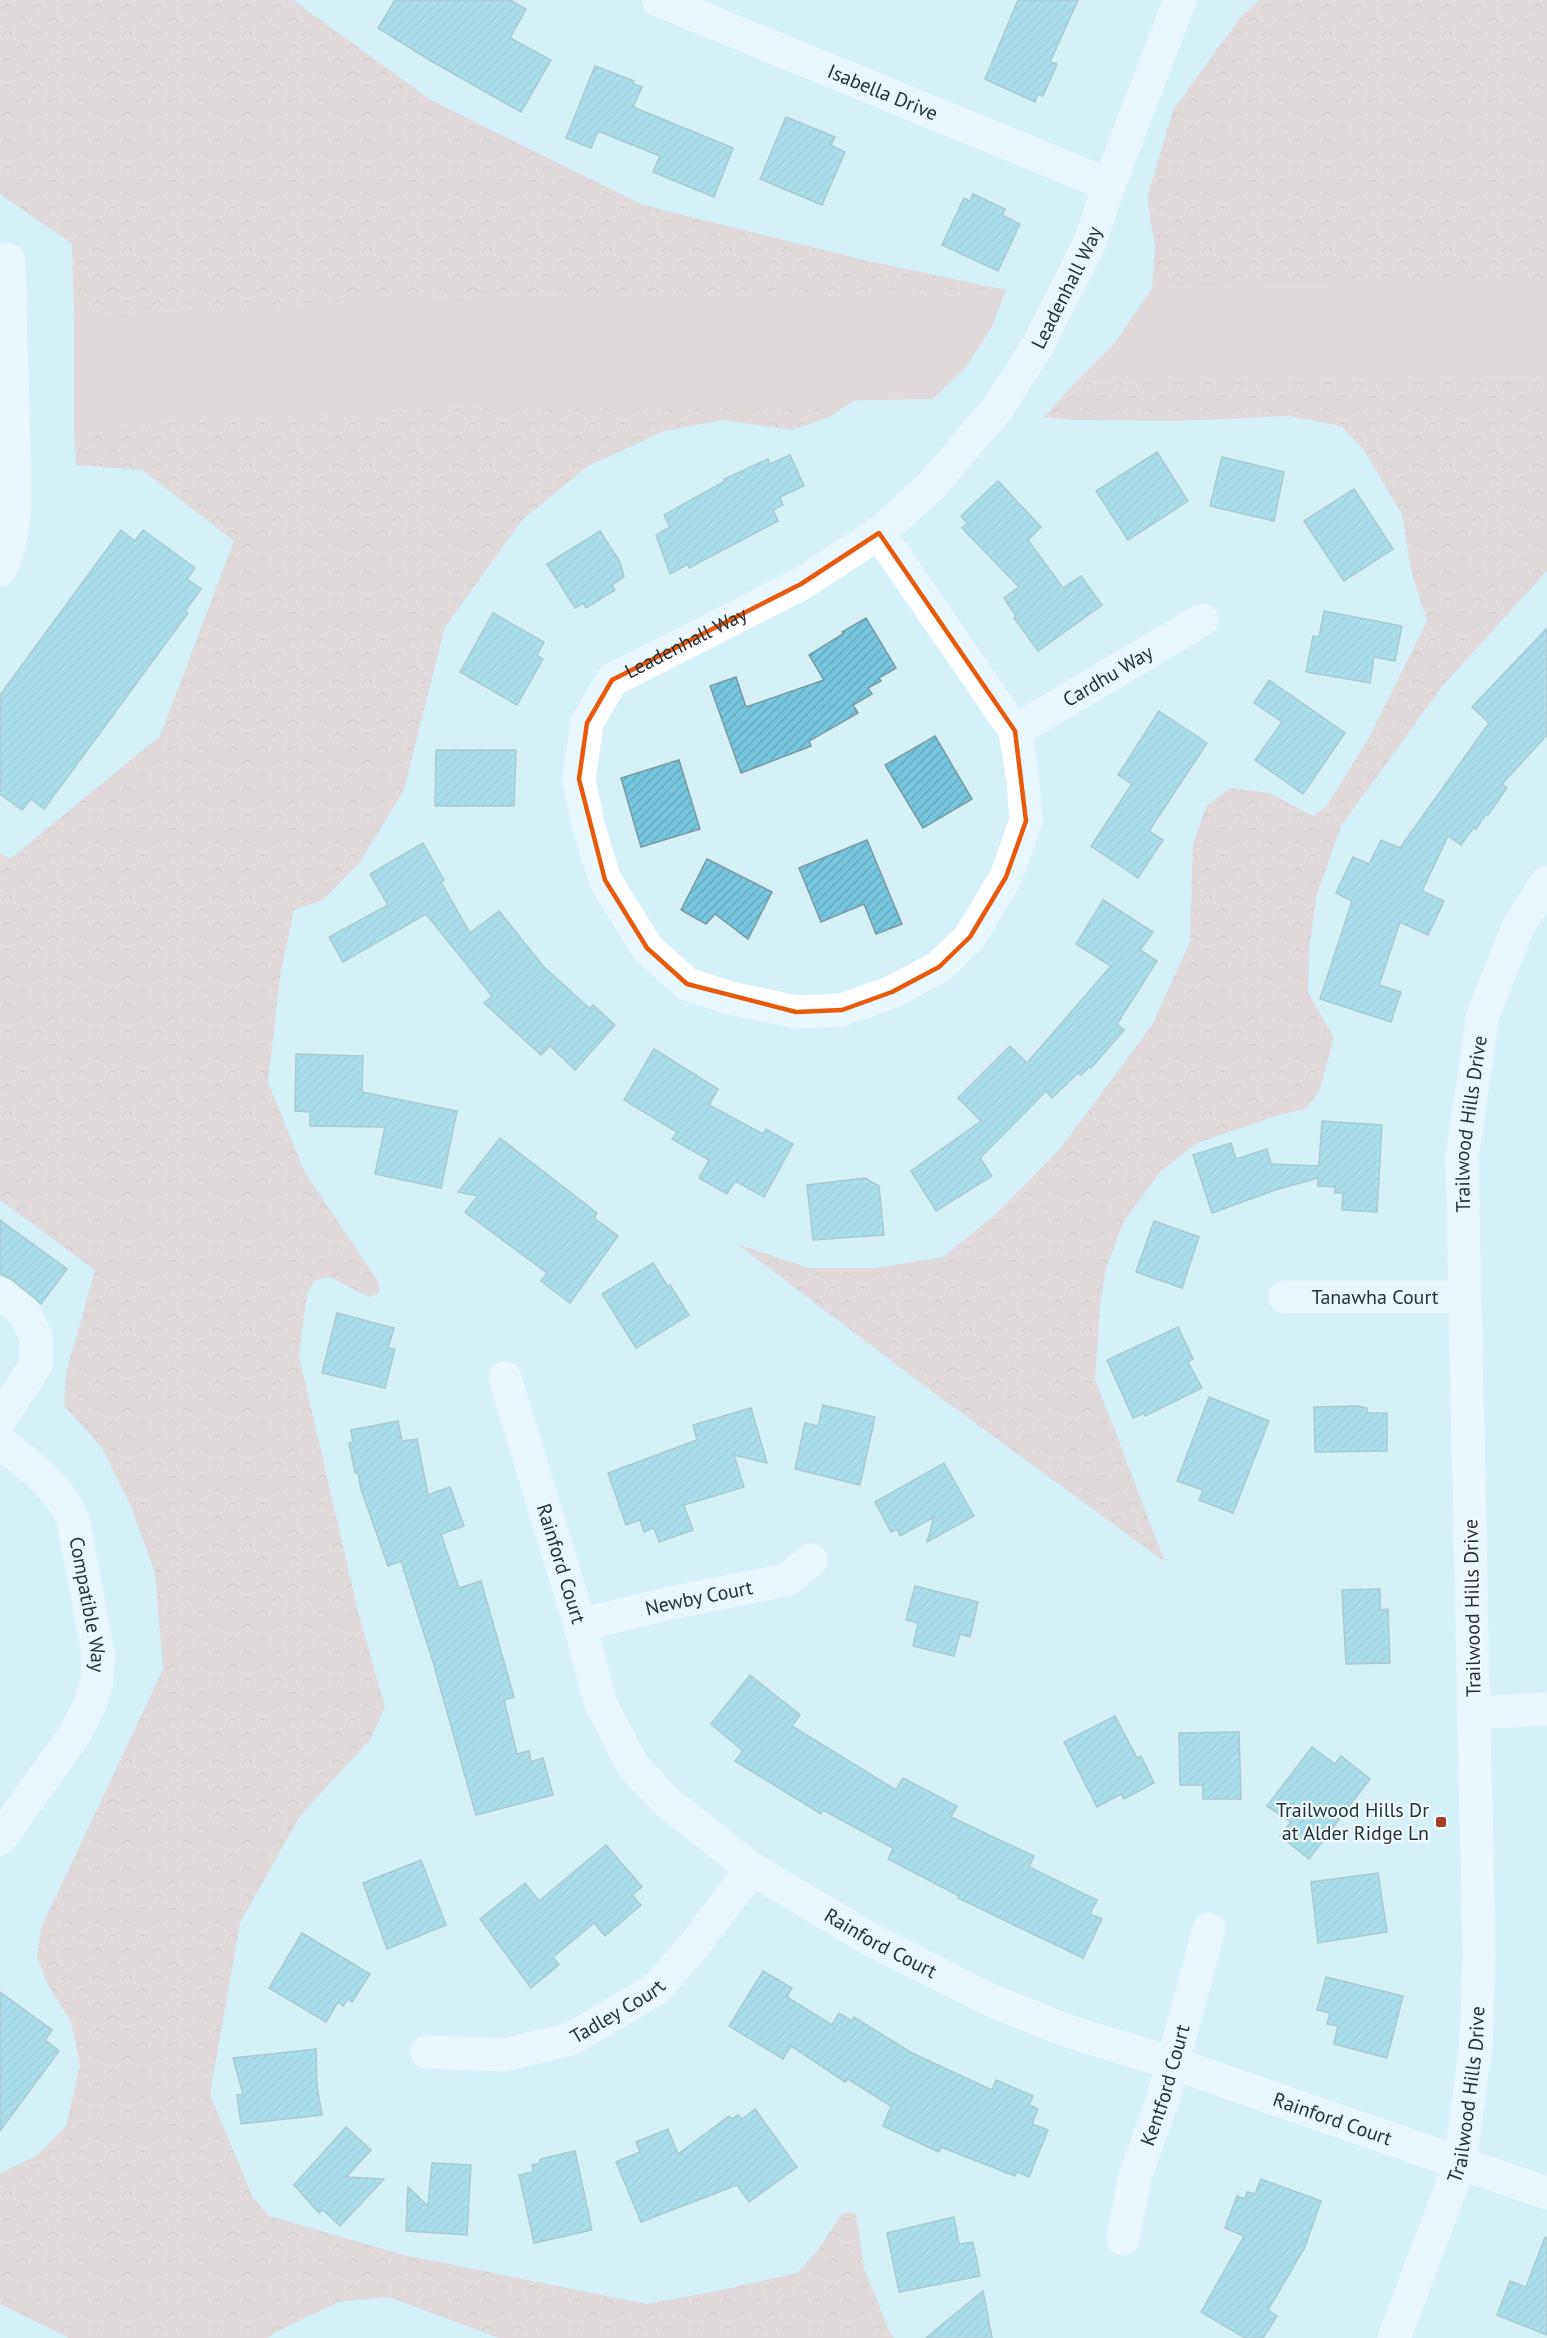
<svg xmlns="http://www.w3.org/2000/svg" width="1547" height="2338" font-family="'PT Sans',sans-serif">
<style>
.green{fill:#efc1b4}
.forest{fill:url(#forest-crowns)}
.building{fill:url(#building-hatch);stroke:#7d98a0;stroke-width:1.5}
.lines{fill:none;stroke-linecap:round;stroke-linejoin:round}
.minor{stroke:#fff;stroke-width:33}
.marked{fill:none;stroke:#e8590c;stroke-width:4.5;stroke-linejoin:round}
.poi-dot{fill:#a63e21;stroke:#effbfe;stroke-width:2}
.labels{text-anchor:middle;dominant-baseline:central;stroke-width:4.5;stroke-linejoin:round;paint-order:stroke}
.street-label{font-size:20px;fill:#263135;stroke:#effbfe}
.poi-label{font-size:20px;fill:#263135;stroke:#effbfe;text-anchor:end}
</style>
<defs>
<pattern id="forest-crowns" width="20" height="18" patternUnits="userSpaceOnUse" patternTransform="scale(1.5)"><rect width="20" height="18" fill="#efc1b4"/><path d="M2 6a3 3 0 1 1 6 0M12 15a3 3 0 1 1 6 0" fill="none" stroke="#cda69b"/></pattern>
<pattern id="building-hatch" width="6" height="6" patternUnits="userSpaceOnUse" patternTransform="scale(1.5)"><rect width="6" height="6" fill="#76c7de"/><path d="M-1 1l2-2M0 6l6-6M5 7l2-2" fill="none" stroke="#66abbf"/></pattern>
</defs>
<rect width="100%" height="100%" fill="#d4f1fa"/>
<g class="green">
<path d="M1547,284V377L1075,383L1114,344L1152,288Z"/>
<path d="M1006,290L992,327L966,367L933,399L484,406L74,428V315L493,295Z"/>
</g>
<g class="forest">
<path d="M0,0H293L431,100L643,205L864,260L1006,290L493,295L74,315L72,244L0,194Z"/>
<path d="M1260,0H1547V284L1152,288L1155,246L1147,198L1173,110L1240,18Z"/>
<path d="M1547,377V571L1444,684L1341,826L1316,898L1309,951L1308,992L1334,1038L1319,1092L1305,1109L1279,1115L1197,1143L1161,1171L1124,1221L1106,1268L1100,1306L1095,1379L1165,1562L930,1390L737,1244L809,1268H875L943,1257L997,1213L1060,1149L1152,1025L1190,942L1193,844L1207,805L1231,788L1270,793L1313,816L1326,807L1370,736L1427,621L1411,570L1402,514L1363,449L1341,426L1288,416L1178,421L1072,420L1044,417L1075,383Z"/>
<path d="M854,400L832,416L792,430L723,420L665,431L588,466L522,520L445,627L404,790L360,862L323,900L294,910L280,977L268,1082L304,1171L378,1281L379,1293L369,1297L330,1277L315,1280L307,1294L299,1356L359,1615L385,1707L370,1740L300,1816L240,1923L210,2094L252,2196L269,2216L404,2255L647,2304L726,2289L797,2273L818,2250L842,2214L849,2212L856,2214L864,2268L890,2333L895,2338H499L389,2297L339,2302L274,2333L268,2338H69L0,2304V2173L36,2156L66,2126L80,2065L71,2022L48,1985L37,1957L41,1928L163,1669L155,1573L130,1504L102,1448L64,1405L66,1373L95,1270L0,1200V853L10,859L160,736L234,541L142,470L76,465L74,428L484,406Z"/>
</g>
<g class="building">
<path d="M395,0H510L526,9L510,38L551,60L521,112L431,61L378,28Z"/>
<path d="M1018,0H1078L1050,62L1057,64L1043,96L1038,94L1035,102L985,79Z"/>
<path d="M595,66L634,81L633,84L642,87L633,107L733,148L714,197L653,172L660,156L598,131L591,148L566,138Z"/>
<path d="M786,117L835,137L831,145L845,152L822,205L760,179Z"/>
<path d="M973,194L1005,209L1002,215L1020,224L998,271L942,245L964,198L970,201Z"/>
<path d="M1157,452L1188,501L1128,540L1096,491Z"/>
<path d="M790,455L804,486L780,497L783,505L773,510L778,521L689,568L688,564L670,574L656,535L670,527L664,515L725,481L724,479L768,459L770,464Z"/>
<path d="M1222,457L1284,472L1274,521L1210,506Z"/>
<path d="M998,481L1041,527L1028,540L1063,588L1081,576L1102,605L1038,651L1014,618L1016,616L1004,598L1019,587L962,528L967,523L961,516Z"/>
<path d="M1354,489L1393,549L1344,581L1304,521Z"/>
<path d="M121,530L135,541L143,530L195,568L187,579L201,589L185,611L188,613L44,809L31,799L22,810L0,794V695Z"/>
<path d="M600,531L620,562L624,577L612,585L615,590L586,608L583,603L575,608L547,564Z"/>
<path d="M1324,611L1402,626L1395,661L1374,657L1370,683L1306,672L1313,636L1319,637Z"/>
<path d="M493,613L544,642L537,655L543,659L517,705L460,672Z"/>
<path d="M866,618L896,668L879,678L881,681L868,688L872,694L853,705L858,713L809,741L811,746L741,773L710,686L736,677L746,707L824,680L809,655L843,634L842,632Z"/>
<path d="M1547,628V735L1502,784L1507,788L1488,815L1486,814L1476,829L1474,827L1461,845L1448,836L1422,891L1444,901L1428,935L1400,922L1379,985L1401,992L1391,1022L1320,999L1352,901L1336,893L1353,857L1369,864L1381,840L1400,848L1489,723L1472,707Z"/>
<path d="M1269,680L1345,733L1303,794L1255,760L1282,722L1254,703Z"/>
<path d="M1159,711L1207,743L1149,831L1163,840L1138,878L1091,846L1132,784L1118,775Z"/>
<path d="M935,736L972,799L923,828L885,765Z"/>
<path d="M436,750H516L514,806H435Z"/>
<path d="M679,760L700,829L641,847L621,778Z"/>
<path d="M867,840L902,924L876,934L864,904L821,922L799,868Z"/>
<path d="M423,843L444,880L441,882L470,933L499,911L544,967L590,1009L593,1005L615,1025L575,1070L550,1046L541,1055L484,1003L492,996L426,914L343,962L329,937L388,905L370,874Z"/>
<path d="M707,859L772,892L748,939L715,914L706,924L681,910Z"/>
<path d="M1103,900L1153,932L1140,950L1157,961L1117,1024L1124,1030L1091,1068L1089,1067L1081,1075L1078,1073L1052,1098L1046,1091L980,1158L992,1176L936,1211L911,1171L981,1121L958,1098L1010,1046L1027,1063L1111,966L1076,944Z"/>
<path d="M654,1049L718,1089L709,1105L763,1134L766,1129L793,1144L764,1197L735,1181L727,1194L699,1178L709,1160L672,1139L677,1132L624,1100Z"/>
<path d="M296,1054L363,1056L362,1092L457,1111L441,1188L375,1174L385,1127L310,1126V1112L295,1111Z"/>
<path d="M1322,1121L1382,1125L1377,1212L1342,1210L1343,1193H1335V1187L1318,1186V1178L1275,1190L1212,1213L1193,1155L1231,1143L1236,1159L1267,1149L1271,1164L1319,1166Z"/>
<path d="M500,1138L597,1213L594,1218L618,1236L570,1303L541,1281L547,1273L465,1212L478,1196L458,1192Z"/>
<path d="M865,1178L879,1186L884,1235L813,1240L807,1185Z"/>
<path d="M0,1220L67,1269L41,1304L11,1279L0,1274Z"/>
<path d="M1154,1221L1199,1237L1182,1288L1136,1272Z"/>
<path d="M653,1263L668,1287L670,1285L689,1315L636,1348L602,1294Z"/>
<path d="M337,1313L394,1328L388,1348L395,1349L385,1388L322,1373Z"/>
<path d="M1178,1327L1193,1359L1188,1362L1202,1388L1145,1416L1144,1413L1133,1418L1107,1360Z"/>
<path d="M1209,1397L1269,1421L1233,1513L1199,1500L1203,1490L1177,1481Z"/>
<path d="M823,1405L875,1417L860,1485L795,1469L805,1423L818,1426Z"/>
<path d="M1358,1406L1367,1408V1413H1387V1451L1315,1452L1314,1407Z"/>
<path d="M751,1408L767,1463L734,1455L744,1487L684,1505L693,1530L659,1542L654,1528L644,1532L640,1520L626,1525L608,1473L697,1440L693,1425Z"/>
<path d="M398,1421L402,1441L417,1439L428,1495L450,1487L464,1526L441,1534L459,1588L481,1581L514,1697L504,1700L517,1754L529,1751L531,1762L543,1758L553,1795L476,1815L433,1662L401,1561L388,1566L361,1489L358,1473H355L349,1443L353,1442L351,1430Z"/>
<path d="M944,1463L974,1516L927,1542L934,1517L900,1536L897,1529L891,1532L875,1502Z"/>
<path d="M915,1586L978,1602L970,1637L960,1634L954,1656L913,1646L918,1623L906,1620Z"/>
<path d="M1380,1589V1610L1388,1609L1390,1663L1346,1664L1342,1590Z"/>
<path d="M750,1675L800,1715L792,1726L896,1790L903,1778L957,1806L951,1817L1034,1856L1029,1867L1097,1900L1090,1914L1102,1919L1083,1958L958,1898L959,1896L888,1859L893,1848L823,1810L821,1814L735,1761L743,1751L711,1724Z"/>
<path d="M1115,1716L1137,1758L1141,1756L1154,1783L1124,1799L1121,1794L1097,1807L1064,1742Z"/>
<path d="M1239,1732L1241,1799H1203V1785H1180L1179,1733Z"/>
<path d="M1312,1747L1335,1764L1341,1756L1370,1779L1309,1859L1280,1836L1291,1822L1267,1806Z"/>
<path d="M606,1845L642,1887L632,1895L641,1905L605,1936L594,1923L553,1957L559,1965L531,1988L480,1919L525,1883L539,1901Z"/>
<path d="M421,1860L446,1925L387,1949L363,1883Z"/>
<path d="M1378,1873L1387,1932L1318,1943L1311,1882Z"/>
<path d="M302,1933L370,1974L352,2002L348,1999L343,2006L338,2002L326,2022L269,1988Z"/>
<path d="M763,1971L792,1988L787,1997L832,2025L839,2013L852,2021L854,2017L912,2053L992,2090L996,2080L1033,2096L1029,2105L1038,2109L1032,2124L1048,2130L1029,2177L1017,2172L1015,2176L941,2147L939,2152L883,2126L891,2106L848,2079L845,2082L791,2046L783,2059L729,2026Z"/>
<path d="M1326,1977L1403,1996L1387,2058L1334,2044L1338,2026L1327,2024L1330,2013L1317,2010Z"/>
<path d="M0,1992L52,2030L45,2040L59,2051L0,2131Z"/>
<path d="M316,2049L317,2086L322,2115L241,2124L237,2095L243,2094L233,2058Z"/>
<path d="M755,2109L797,2167L749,2202L737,2185L641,2222L616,2162L640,2152L636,2142L668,2129L678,2154L729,2116L732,2119L738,2115L742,2119Z"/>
<path d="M346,2127L371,2150L346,2177L384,2179L340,2226L323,2210L319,2213L294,2185Z"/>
<path d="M575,2151L592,2230L534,2243L519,2175L533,2172L532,2165L540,2163V2159Z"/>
<path d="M432,2163L471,2165L467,2235L406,2231L408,2187L428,2206Z"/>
<path d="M1261,2179L1321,2201L1305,2247L1268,2310L1277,2316L1263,2338H1245L1201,2312L1244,2236L1225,2228L1237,2196L1245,2199L1247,2192L1255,2194Z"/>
<path d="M954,2217L959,2244L973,2242L980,2276L899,2292L887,2233Z"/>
<path d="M1545,2237L1547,2238V2335L1497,2315L1510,2281L1526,2287Z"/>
<path d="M983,2291L992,2338H926Z"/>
</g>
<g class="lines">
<g class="minor">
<path id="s1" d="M658,0L1109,185"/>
<path d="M0,260H9L15,494C14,522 12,545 0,570"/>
<path id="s2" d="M879,533L1015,731L1023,781L1026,821L1006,877L970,937L939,967L892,992L842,1010L796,1012L730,998L687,984L647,948L605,880L589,828L579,779L587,723L612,680L801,584L879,533L930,487L997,409L1038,345L1090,242L1109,185L1180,0"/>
<path id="s3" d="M1015,731L1202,620"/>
<path d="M0,1294L24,1312L36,1337V1365L0,1419"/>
<path id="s4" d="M1285,1297H1464"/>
<path id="s5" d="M505,1378L580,1625L600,1702L633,1766L668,1803L752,1869L873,1941L988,1999L1071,2032L1172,2063L1547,2193"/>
<path id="s6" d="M0,1442C28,1464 59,1486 73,1520L98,1653L97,1682L89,1707L74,1735L0,1839"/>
<path id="s7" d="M580,1625L670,1603L787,1580L811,1560"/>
<path d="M1475,1713L1547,1709"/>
<path id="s8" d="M427,2052L504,2055L571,2039L656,1989L692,1948L752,1869"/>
<path id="s9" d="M1123,2239L1135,2176L1162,2102L1209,1929"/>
<path id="s10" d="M1394,2338L1460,2164L1476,2043L1479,1954L1462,1157L1483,1015L1520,923L1547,882"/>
</g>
</g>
<path d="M0 0H1547V2338H0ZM879,533L1015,731L1026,821L1006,877L970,937L939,967L892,992L842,1010L796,1012L687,984L647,948L605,880L579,779L587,723L612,680L801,584Z" fill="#d4f1fa" fill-opacity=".55" fill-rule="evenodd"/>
<path class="marked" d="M879,533L1015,731L1026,821L1006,877L970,937L939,967L892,992L842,1010L796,1012L687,984L647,948L605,880L579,779L587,723L612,680L801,584Z"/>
<rect class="poi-dot" x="1435" y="1816" width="12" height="12" rx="3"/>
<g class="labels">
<g class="street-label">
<text stroke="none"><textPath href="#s1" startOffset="243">Isabella Drive</textPath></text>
<text stroke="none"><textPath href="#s2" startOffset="1730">Leadenhall Way</textPath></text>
<text stroke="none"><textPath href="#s2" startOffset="1196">Leadenhall Way</textPath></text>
<text stroke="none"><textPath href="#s3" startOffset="108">Cardhu Way</textPath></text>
<text stroke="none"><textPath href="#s10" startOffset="1228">Trailwood Hills Drive</textPath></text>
<text stroke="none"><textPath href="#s4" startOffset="90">Tanawha Court</textPath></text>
<text stroke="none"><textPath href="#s5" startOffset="194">Rainford Court</textPath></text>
<text stroke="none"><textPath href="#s7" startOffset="122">Newby Court</textPath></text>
<text stroke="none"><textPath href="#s6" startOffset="194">Compatible Way</textPath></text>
<text transform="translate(1472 1608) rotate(-91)">Trailwood Hills Drive</text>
<text stroke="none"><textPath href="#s5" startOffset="716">Rainford Court</textPath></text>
<text stroke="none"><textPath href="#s8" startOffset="200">Tadley Court</textPath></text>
<text stroke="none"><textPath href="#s9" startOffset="160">Kentford Court</textPath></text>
<text stroke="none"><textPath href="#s10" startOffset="256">Trailwood Hills Drive</textPath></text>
<text stroke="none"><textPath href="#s5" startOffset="1202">Rainford Court</textPath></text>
</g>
<g class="poi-label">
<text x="1429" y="1810">Trailwood Hills Dr<tspan x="1429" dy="23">at Alder Ridge Ln</tspan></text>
</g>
</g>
</svg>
